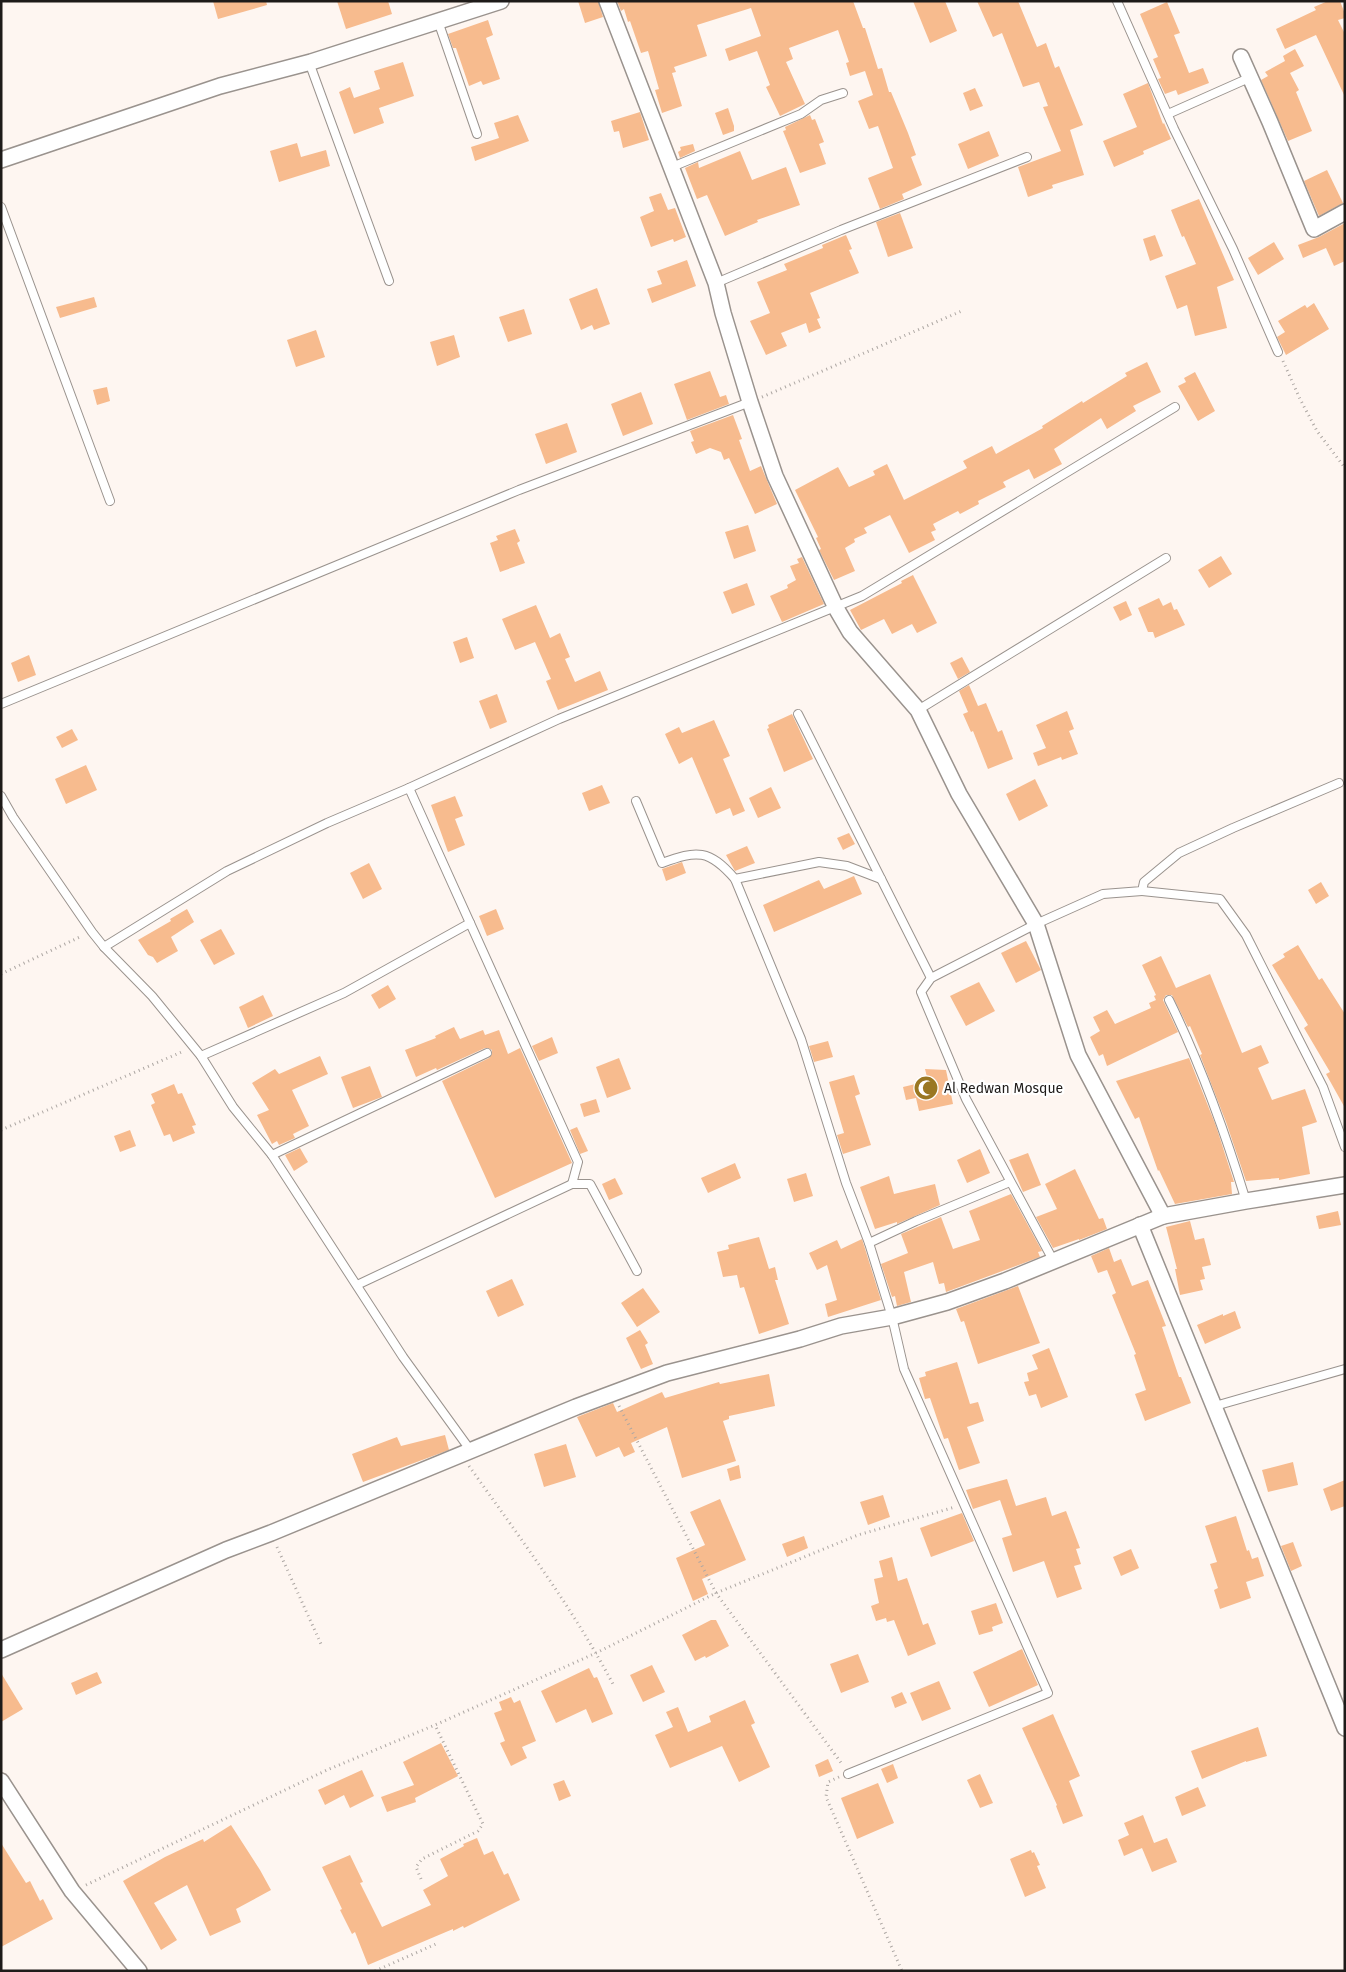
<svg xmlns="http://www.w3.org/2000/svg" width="1346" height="1972" font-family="'Fira Sans',sans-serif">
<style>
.building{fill:#f7bb8e}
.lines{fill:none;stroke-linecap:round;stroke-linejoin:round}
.service-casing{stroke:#9a938e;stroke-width:10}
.minor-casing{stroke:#9a938e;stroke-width:18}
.path{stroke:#ada7a3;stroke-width:3;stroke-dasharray:1 4;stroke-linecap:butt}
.service{stroke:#fff;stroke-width:8}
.minor{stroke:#fff;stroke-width:15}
.labels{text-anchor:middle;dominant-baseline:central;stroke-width:4.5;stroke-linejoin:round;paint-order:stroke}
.poi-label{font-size:14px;fill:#1e1b19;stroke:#fff;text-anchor:start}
</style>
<rect width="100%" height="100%" fill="#fef6f1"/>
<g class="building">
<path d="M213,1H266L267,5L218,19Z"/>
<path d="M337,1H388L392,14L346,29Z"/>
<path d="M578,1H598L603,17L585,23Z"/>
<path d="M617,1H853L863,28H865L878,69L882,68L889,92H891L908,133L916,155L911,157L922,185L902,194L904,199L880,209L868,178L893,168L878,126L869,129L858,101L873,95L865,71L850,76L846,63L849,62L838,30L789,48L793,59L786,62L805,104L780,116L766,87L770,85L757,51L729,61L725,49L761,36L751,8L697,25L707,56L674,67L676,72L672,73L682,106L662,113L655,90L659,89L648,51L641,53L630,21L628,22L624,9L621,11Z"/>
<path d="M913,1H945L957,31L930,43Z"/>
<path d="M977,1H1018L1037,47L1046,43L1055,68L1059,66L1083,125L1070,130L1084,175L1052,185L1053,188L1028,197L1018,167L1061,151L1043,107L1048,106L1039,82L1023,87L1002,33L993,37Z"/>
<path d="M1328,1H1340L1345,14V18L1338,20L1345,34V97L1316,35L1285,49L1276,29L1316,10L1314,7Z"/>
<path d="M1167,2L1180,33L1174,35L1189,73L1203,68L1209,83L1178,95L1176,90L1165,94L1158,79L1161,78L1153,59L1158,57L1140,14Z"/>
<path d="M488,20L493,35L486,38L500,79L483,85L481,81L469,86L456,48H453L448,34Z"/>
<path d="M1295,49L1304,66L1290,73L1299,90L1296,92L1312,131L1288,141L1261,80L1268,76L1265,72L1285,61L1283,56Z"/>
<path d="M403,62L414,96L379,108L384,123L354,134L339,92L350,87L354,98L380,89L374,71Z"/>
<path d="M1148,83L1163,124L1164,123L1171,139L1143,151L1144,154L1114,167L1103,141L1137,127L1123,94Z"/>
<path d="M975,88L983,106L970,111L963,93Z"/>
<path d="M728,108L734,126V131L723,135L715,113Z"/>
<path d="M640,112L649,140L623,148L619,131L614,132L611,121Z"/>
<path d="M518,115L529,141L475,161L471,147L499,138L494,123Z"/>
<path d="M810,115L812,120L815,119L824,142L819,144L826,164L800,173L783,131L786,130L785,127Z"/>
<path d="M989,131L999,156L968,169L958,144Z"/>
<path d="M297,143L301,157L326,150L330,166L279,182L270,151Z"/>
<path d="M693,144L695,151L680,158L678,152L681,150L680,147Z"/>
<path d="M740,151L752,180L786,167L800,205L757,220L758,222L725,236L707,195L697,199L685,168L698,162L699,168Z"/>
<path d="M1327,170L1343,203L1319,216L1304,181Z"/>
<path d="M661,193L668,210L675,208L686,237L674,242L673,239L651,247L640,217L654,211L649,197Z"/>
<path d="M1199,199L1234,280L1217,287L1227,328L1195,336L1187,305L1177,309L1165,276L1196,264L1184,236L1182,237L1171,210Z"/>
<path d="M900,213L913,248L888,257L876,222Z"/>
<path d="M1345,223V261L1334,266L1326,248L1303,258L1298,245L1319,237Z"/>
<path d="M846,235L852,249L849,250L859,273L810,293L820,318L817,319L821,328L809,333L806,323L781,333L787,346L766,355L750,321L770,313L757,282L787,270L784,264L823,248L822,245Z"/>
<path d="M1155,235L1163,256L1150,261L1143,239Z"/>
<path d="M1274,242L1284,259L1258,275L1248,258Z"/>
<path d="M687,260L696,286L652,303L647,289L662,284L657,271Z"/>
<path d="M597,288L610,324L594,330L592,325L581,330L569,299Z"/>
<path d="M94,297L97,307L60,318L56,307Z"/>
<path d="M1314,303L1329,329L1286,355L1277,337L1285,332L1278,321L1305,305L1307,308Z"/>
<path d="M524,309L532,334L508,342L499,317Z"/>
<path d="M316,330L325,357L296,367L287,340Z"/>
<path d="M454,335L460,357L437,366L430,342Z"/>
<path d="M1147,362L1161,392L1133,406L1136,411L1107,429L1101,418L1054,449L1062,464L1034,479L1029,469L1003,482L1006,487L978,501L979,504L960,514L958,511L933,524L936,530L931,532L935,540L909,553L890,515L864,528L867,533L854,539L855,542L845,548L855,571L834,580L819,550L821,549L816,538L818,537L795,490L838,467L849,487L875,475L873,471L887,464L904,500L967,468L963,461L992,446L996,454L1043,428L1042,426L1082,401L1083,403L1127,376L1125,373Z"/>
<path d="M710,371L720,397L726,395L729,404L687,420L674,384Z"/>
<path d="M1195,372L1215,411L1198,421L1178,386L1186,382L1184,378Z"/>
<path d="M107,387L110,401L97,405L93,390Z"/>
<path d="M641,392L653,424L623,436L611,404Z"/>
<path d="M733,415L742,439L739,440L750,471L761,466L777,504L755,514L729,458L724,460L721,452L710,448L696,454L691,442L694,441L690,431Z"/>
<path d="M567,423L577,452L546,464L535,434Z"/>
<path d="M748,525L756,551L734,559L725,532Z"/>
<path d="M515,529L520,541L517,543L525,563L500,572L490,543L498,540L496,536Z"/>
<path d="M1221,556L1232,574L1209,588L1198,570Z"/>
<path d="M802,557L824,604L782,622L770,596L788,588L787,585L796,580L790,566L799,563L797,559Z"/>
<path d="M913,575L937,623L917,633L912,624L892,634L884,619L861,630L850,610L902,583L901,581Z"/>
<path d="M747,583L755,605L732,614L723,592Z"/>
<path d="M1159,598L1163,606L1171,602L1174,610L1177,609L1185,625L1155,638L1153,632H1148L1138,608Z"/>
<path d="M1126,601L1132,615L1120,621L1113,607Z"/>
<path d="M536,605L550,638L560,633L570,657L565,659L575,682L600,671L608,690L558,710L546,681L551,679L535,642L515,650L502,619Z"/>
<path d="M467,637L474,658L460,663L453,642Z"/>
<path d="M29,655L36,675L18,682L11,663Z"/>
<path d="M962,657L970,672L958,679L950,663Z"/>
<path d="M969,685L978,706L986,703L998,732L1002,730L1013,759L988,769L973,731L971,732L963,714L968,712L959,691Z"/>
<path d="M497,694L507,722L490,729L479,701Z"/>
<path d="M1067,711L1074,729L1069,731L1078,754L1062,760L1061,757L1038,766L1033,753L1046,748L1036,725Z"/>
<path d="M792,714L813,759L784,772L767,729L769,728L768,725Z"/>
<path d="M714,720L730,756L723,759L745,811L733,816L730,808L716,814L692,757L679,764L665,734L679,727L682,733Z"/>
<path d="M72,729L78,740L62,748L56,737Z"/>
<path d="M86,765L97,790L66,804L55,779Z"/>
<path d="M1035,779L1048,806L1019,821L1006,794Z"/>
<path d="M602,785L610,803L589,811L582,793Z"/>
<path d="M771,787L781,808L758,818L749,798Z"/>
<path d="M455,796L463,816L455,819L465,845L448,852L431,805Z"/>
<path d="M849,833L855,844L843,850L837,838Z"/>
<path d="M747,846L755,863L735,871L726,855Z"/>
<path d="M682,862L686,873L666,881L662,869Z"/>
<path d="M369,863L382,889L363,899L350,873Z"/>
<path d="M854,876L862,894L774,932L763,905L819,880L824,889Z"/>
<path d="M1321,882L1329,896L1316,904L1308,890Z"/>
<path d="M187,909L194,922L171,937L178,951L157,963L153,957L148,955L138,940L171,921L170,919Z"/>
<path d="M496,909L504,929L487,936L479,916Z"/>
<path d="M221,929L235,954L214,965L200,940Z"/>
<path d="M1026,941L1041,970L1016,983L1001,953Z"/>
<path d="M1298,945L1319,980L1322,978L1345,1014V1108L1326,1074L1330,1072L1304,1028L1308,1025L1272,965L1285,957L1283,954Z"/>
<path d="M1161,956L1176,988L1210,974L1242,1053L1261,1045L1269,1063L1258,1068L1272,1100L1305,1089L1317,1122L1302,1127L1310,1174L1279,1180V1178L1246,1181L1226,1122L1200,1055L1202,1054L1190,1026L1188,1027L1172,995H1166L1163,1000L1178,1032L1107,1066L1103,1054L1099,1056L1090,1037L1100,1031L1093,1017L1107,1010L1115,1024L1151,1008L1149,1003L1156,1000L1154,996L1156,995L1142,965Z"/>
<path d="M979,982L995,1011L966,1026L950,996Z"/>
<path d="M388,985L396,999L379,1009L371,995Z"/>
<path d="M263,995L273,1016L248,1028L239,1007Z"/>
<path d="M454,1027L460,1039L483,1030L485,1035L499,1030L508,1054L520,1048L572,1163L495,1198L442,1081L489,1058L492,1054V1050L488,1048H485L437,1070L436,1068L416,1077L405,1050L436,1038L435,1036Z"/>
<path d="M552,1037L558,1053L539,1061L532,1046Z"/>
<path d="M828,1041L833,1057L814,1062L809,1046Z"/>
<path d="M320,1056L328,1074L292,1090L309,1126L293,1134L295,1138L279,1145L277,1141L272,1144L257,1115L269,1110L252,1083L275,1069L279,1074Z"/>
<path d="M619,1058L631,1089L607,1098L596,1067Z"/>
<path d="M1189,1058L1216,1126L1234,1182H1231L1232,1194L1175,1204L1159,1170L1158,1171L1139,1117L1135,1119L1116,1081Z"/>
<path d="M370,1066L382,1097L353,1108L341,1077Z"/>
<path d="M925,1069L946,1070L953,1104L919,1111L916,1098L906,1100L903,1087L928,1081Z"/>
<path d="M854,1075L860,1094L855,1096L871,1145L843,1154L837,1135L844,1133L829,1082Z"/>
<path d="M174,1084L178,1094L182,1093L196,1125L192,1126L195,1133L173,1142L170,1134L164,1136L151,1105L155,1103L151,1094Z"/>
<path d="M596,1099L600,1112L584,1117L580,1104Z"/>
<path d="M577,1127L588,1151L580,1154L570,1130Z"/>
<path d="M130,1130L136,1146L120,1152L114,1136Z"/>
<path d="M300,1148L308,1162L294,1171L285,1155Z"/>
<path d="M980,1149L990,1173L967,1183L957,1160Z"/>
<path d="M1028,1153L1041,1185L1023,1192L1009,1160Z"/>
<path d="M735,1163L741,1178L708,1193L701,1178Z"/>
<path d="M1075,1169L1099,1219L1103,1218L1107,1229L1079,1240V1239L1053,1248L1036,1217L1057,1209L1045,1184Z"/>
<path d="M806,1173L813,1196L794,1202L787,1179Z"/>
<path d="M889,1176L894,1194L935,1184L940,1205L897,1224V1222L875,1229L860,1187Z"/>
<path d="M615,1178L623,1194L609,1200L602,1184Z"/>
<path d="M1011,1194L1042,1251L1038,1252L1040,1257L946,1292L944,1283L939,1284L933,1262L904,1272L911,1302L897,1306L895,1296L892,1297L881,1264L908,1253L901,1234L941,1217L953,1249L980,1240L969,1211Z"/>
<path d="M1338,1211L1341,1225L1319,1229L1316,1216Z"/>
<path d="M1190,1221L1195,1240L1204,1238L1211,1265L1202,1267L1205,1279L1200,1280L1203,1290L1180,1295L1175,1269H1177L1166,1227Z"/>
<path d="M759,1237L769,1269L775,1267L778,1280H775L789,1324L759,1334L744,1287L740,1288L737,1275L723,1277L717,1252L729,1249L728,1245Z"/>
<path d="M862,1239L881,1300L828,1317L825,1304L837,1300L827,1265L817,1270L809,1253L837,1240L841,1249Z"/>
<path d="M1109,1248L1114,1262L1121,1259L1132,1286L1148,1280L1166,1326L1162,1327L1179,1377H1181L1191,1403L1145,1421L1135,1394L1146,1390L1134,1355L1136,1354L1112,1295L1116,1293L1107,1270L1098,1273L1091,1256Z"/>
<path d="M512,1279L524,1305L498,1317L486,1291Z"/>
<path d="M1018,1286L1040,1343L978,1364L964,1321L961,1322L956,1309Z"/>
<path d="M643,1288L660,1312L637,1327L621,1303Z"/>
<path d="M1235,1311L1241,1328L1205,1344L1197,1325L1223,1314V1316Z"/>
<path d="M640,1330L648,1343L645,1345L653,1364L641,1369L626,1338Z"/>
<path d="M1049,1348L1068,1397L1041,1408L1036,1394L1029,1396L1024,1382L1029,1381L1027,1373L1038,1369L1032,1355Z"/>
<path d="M957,1362L970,1404L978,1402L984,1421L967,1427L980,1463L959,1470L948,1438L944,1439L930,1398L925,1399L919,1378L926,1376L925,1372Z"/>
<path d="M769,1374L775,1406L729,1416V1419L723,1421L736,1461L682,1478L667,1427L631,1443L635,1452L624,1457L619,1447L596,1457L577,1417L613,1403L617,1412L662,1392L665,1398L719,1382L720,1384Z"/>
<path d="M445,1435L449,1450L363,1482L352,1454L397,1437L401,1446Z"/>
<path d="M566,1444L576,1477L544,1487L534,1454Z"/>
<path d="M1293,1462L1298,1485L1268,1492L1262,1470Z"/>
<path d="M739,1465L741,1478L730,1481L727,1469Z"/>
<path d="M1007,1479L1016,1506L1046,1497L1052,1516L1066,1511L1080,1548L1076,1549L1081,1564L1074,1566L1082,1589L1057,1598L1044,1561L1013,1572L1002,1538L1012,1535L1000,1500L973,1509L966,1490Z"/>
<path d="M1345,1480V1506L1331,1511L1323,1489Z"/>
<path d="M883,1495L890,1517L868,1525L860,1502Z"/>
<path d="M720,1499L746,1560L702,1579L708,1594L693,1601L676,1558L705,1545L690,1512Z"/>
<path d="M962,1513L974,1541L931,1557L920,1528Z"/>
<path d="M1236,1516L1247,1551L1249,1550L1252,1559L1258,1557L1264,1576L1246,1582L1251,1598L1220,1609L1214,1590L1218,1588L1210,1564L1217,1562L1205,1526Z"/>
<path d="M804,1536L808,1548L787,1557L782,1544Z"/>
<path d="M1293,1542L1302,1566L1291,1571L1281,1546Z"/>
<path d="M1131,1549L1139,1568L1121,1576L1113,1557Z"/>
<path d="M892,1557L898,1581L907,1578L923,1625L928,1623L936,1644L908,1656L894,1620L887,1622L886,1618L876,1621L871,1606L879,1603L874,1579L883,1577L879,1561Z"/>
<path d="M996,1603L1003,1623L992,1627L993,1631L979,1635L971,1611Z"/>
<path d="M711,1620H716L729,1646L706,1658L705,1656L695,1661L682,1635Z"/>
<path d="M1022,1649L1038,1685L989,1707L973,1672Z"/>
<path d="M858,1654L869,1682L841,1693L830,1664Z"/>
<path d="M652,1665L665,1692L643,1702L630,1675Z"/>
<path d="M589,1668L594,1678L597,1677L613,1714L592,1723L586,1709L556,1723L541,1691Z"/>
<path d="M97,1672L102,1683L76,1695L71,1683Z"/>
<path d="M1,1673L23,1709L1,1722Z"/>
<path d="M939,1681L951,1709L922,1721L910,1693Z"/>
<path d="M902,1692L907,1703L895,1708L891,1697Z"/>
<path d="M511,1697L514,1703L520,1700L536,1741L522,1747L527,1758L511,1766L500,1743L505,1741L494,1713L502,1710L499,1702Z"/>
<path d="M745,1700L755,1723L751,1725L770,1767L739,1782L722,1746L670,1768L655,1735L673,1727L666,1712L678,1707L688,1732L711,1722L709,1716Z"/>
<path d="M1053,1714L1080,1776L1069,1781L1083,1816L1063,1824L1056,1806L1057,1805L1022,1728Z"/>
<path d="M1258,1727L1267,1756L1246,1762V1761L1202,1779L1191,1751Z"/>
<path d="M441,1743L458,1776L415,1798L416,1802L387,1812L381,1797L414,1785L403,1762Z"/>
<path d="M828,1759L833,1771L819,1777L815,1765Z"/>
<path d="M893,1764L898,1778L887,1783L881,1769Z"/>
<path d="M362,1770L374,1796L350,1808L344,1795L325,1805L318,1790Z"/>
<path d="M980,1774L993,1803L980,1808L967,1780Z"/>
<path d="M564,1780L571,1796L559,1801L553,1784Z"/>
<path d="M878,1783L894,1823L857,1839L841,1798Z"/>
<path d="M1198,1787L1206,1806L1182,1816L1175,1797Z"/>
<path d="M1143,1815L1154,1843L1167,1838L1177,1862L1152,1872L1142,1848L1124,1856L1118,1840L1129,1835L1124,1823Z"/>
<path d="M231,1825L260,1870L271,1890L236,1909L241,1922L210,1936L187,1885L154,1903L177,1940L161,1950L123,1881L165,1857L203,1839L204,1842Z"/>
<path d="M477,1838L484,1855L493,1851L504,1875L508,1873L520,1900L464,1928L463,1926L453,1931V1929L368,1965L355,1932L352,1934L340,1910L342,1909L322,1867L350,1855L363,1882L360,1883L382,1927L431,1905L423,1890L448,1876L440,1859L464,1846L463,1844Z"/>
<path d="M1,1843L26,1883L30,1881L40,1901L43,1899L53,1919L1,1947Z"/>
<path d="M1031,1850L1032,1853L1034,1852L1040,1865L1037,1866L1046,1888L1025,1897L1010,1859Z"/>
</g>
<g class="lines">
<defs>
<g id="service">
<path d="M1117,1L1174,129L1233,249L1278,352"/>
<path d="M438,21L477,134"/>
<path d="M309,62L389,281"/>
<path d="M1168,114L1249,78"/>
<path d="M672,167L801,114L821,100L843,93"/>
<path d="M1,207L110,501"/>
<path d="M716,283L841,230L1027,157"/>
<path d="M1,704L519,490L750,402"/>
<path d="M918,710L1166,558"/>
<path d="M798,714L931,978"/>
<path d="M409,788L578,1162L572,1184"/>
<path d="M1,796L13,817L92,932L104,947L152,996L201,1056L233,1107L272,1155L403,1357L471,1451"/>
<path d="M636,801L662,863C697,850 709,849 735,879L801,1039L846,1183L869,1243L892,1317L904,1369L1048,1693L848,1774"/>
<path d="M735,879L819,862L847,866L881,879"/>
<path d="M1142,891L1220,899L1246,935L1295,1032L1323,1087L1345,1147"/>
<path d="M104,947L227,871L327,823L409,788L559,719L862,596L1175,407"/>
<path d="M1169,1000C1201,1065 1225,1132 1246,1201"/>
<path d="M201,1056L344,993L470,923"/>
<path d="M272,1155L487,1053"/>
<path d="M869,1243L916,1221L1010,1182"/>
<path d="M1053,1260L966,1099L921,992L931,978L1036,924L1103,894L1142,891L1144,882L1179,853L1233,828L1339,783"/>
<path d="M357,1285L572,1184H590L637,1271"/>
<path d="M1215,1406L1345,1369"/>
</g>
<g id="minor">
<path d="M607,1L716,283L723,313L750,402L775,476L836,608L850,632L918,710L959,794L1036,924L1078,1055L1163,1216"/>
<path d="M1241,57L1270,122L1314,229L1345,212"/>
<path d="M1,160L220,86L311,62L501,1"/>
<path d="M1140,1225L1345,1728"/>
<path d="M1,1650L226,1550L271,1533L576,1407L667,1373L800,1339L841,1326L892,1317L947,1302L1005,1281L1163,1216L1246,1201L1345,1185"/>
<path d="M1,1781L72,1891L139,1971"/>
</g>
</defs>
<use href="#service" class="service-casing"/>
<use href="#minor" class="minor-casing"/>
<g class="path">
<path d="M1283,361L1300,399L1317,431L1345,468"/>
<path d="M762,397L964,310"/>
<path d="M1,974L82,936"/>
<path d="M1,1130L184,1051"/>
<path d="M619,1406L716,1593L842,1764"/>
<path d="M469,1466C520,1538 573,1608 614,1686"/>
<path d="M277,1547L321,1644"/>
<path d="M839,1777L828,1782L826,1797L902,1971"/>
<path d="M421,1879L416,1867L422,1859L478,1831L483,1824L435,1725"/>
<path d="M86,1885L327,1770L435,1725L596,1653L716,1593L858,1535L955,1507"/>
<path d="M375,1971L436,1944"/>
</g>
<use href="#service" class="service"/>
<use href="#minor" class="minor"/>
</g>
<defs>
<symbol id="mosque-disc" viewBox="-11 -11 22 22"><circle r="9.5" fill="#9a7722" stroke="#fff"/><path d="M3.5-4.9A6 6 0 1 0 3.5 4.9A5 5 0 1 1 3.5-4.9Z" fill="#fff"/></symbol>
</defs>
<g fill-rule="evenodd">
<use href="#mosque-disc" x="912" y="1074" width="28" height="28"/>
</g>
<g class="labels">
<g class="poi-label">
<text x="944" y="1088">Al Redwan Mosque</text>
</g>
</g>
<rect width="1346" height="1972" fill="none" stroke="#1e1b19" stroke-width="5"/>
</svg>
